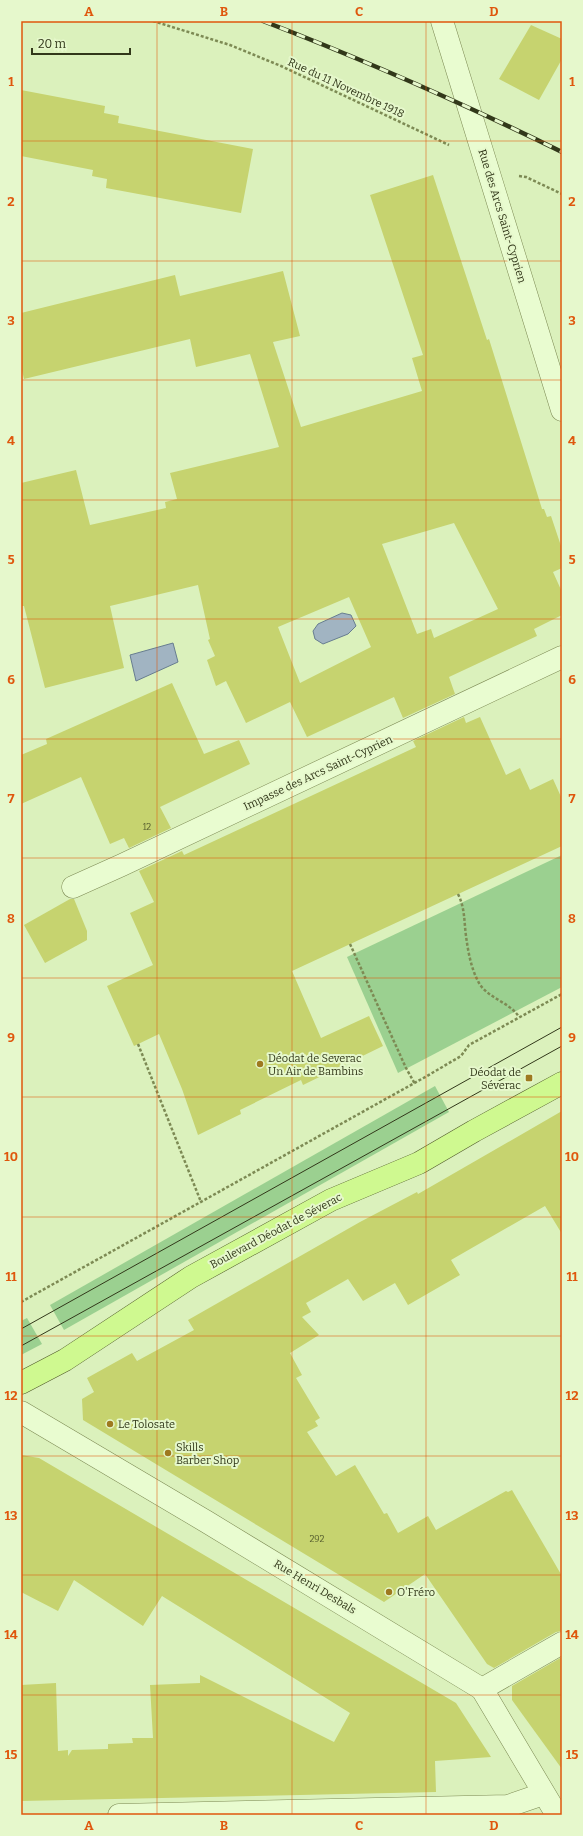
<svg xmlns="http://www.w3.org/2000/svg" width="583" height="1836" font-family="Bitter,serif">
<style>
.green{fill:#9bd090}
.water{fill:#a1b4c2;stroke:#677d90}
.building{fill:#c6d36f;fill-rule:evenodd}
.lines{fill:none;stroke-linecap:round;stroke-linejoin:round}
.minor-casing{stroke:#7d8a54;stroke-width:23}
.major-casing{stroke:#4f5729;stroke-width:23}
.path{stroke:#7d8a54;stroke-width:2.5;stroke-dasharray:3 2;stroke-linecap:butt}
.minor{stroke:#e9fcd0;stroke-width:22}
.major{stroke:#cff990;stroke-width:22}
.tram{stroke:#32381a;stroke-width:1}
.rail-casing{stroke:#32381a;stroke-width:4.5}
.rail{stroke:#e6f8cc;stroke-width:3;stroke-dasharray:9;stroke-linecap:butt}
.grid{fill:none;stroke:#df570d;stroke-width:1;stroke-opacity:0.55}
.poi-dot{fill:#9e791f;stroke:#e6f8cc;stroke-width:1.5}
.labels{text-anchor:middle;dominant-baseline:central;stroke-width:4;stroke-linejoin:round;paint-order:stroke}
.number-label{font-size:9px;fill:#575f2f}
.street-label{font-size:11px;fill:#32381a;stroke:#e6f8cc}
.poi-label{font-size:11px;fill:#32381a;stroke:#e6f8cc;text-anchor:start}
.neatline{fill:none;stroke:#df570d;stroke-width:1.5}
.grid-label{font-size:13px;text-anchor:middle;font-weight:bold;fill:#df570d}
</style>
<rect width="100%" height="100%" fill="#dbf1bc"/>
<g class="green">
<path d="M562,855V987L398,1073L347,957Z"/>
<path d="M435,1086L449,1112L64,1330L50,1305Z"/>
<path d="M27,1318L42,1344L21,1355V1321Z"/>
</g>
<g class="water">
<path d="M342,613L351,615L356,626L348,634L323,644L315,639L313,631L318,624Z"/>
<path d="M173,643L178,662L136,681L130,655Z"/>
</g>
<g class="building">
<path d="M531,25L562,39V59L539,100L499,79Z"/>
<path d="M21,90L105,106L104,113L119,116L118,123L253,149L241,213L106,188L107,179L92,176L93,170L21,156Z"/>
<path d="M433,175L487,340L489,339L542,509H544L547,517L551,516L562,549V568L553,572L562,592V615L534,629L537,636L449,677L455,694L403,718L394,697L307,737L290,702L246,723L226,681L216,686L207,660L215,656L208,640L210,639L198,585L110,606L124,668L45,688L24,606H21V483L76,470L90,525L166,508L165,502L177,499L170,473L279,447L250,354L196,367L190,339L24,379L21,366V313L175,275L180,296L283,271L300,336L273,342L301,427L422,391L412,358L423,355L370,195ZM454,523L498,609L434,638L431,629L417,634L382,544ZM349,597L371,647L300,683L278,627Z"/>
<path d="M172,683L204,754L239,740L250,764L160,807L171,828L129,848L124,838L110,844L81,777L21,804V755L47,744L46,739Z"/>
<path d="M464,717L466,723L480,717L506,775L520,768L530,790L553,779L562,799V846L292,971L321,1038L369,1016L383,1046L303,1085L301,1080L240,1110L241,1114L198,1135L182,1089L159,1034L134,1046L107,986L153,965L130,913L154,902L139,871L182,851L184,855L416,747L413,741Z"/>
<path d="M70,899H74L87,931V940L45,963L24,925Z"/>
<path d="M562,1111V1234L545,1206L451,1260L460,1275L408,1305L395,1283L363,1301L348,1279L306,1303L311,1312L302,1317L319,1335L290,1353L302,1375L296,1378L320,1418L315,1421L318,1426L307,1432L336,1476L355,1465L384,1514L387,1513L398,1533L428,1516L436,1530L506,1491L508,1492L512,1490L562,1576V1631L556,1632L494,1668L487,1664L425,1574L384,1602L83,1420L82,1399L94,1392L87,1378L132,1353L137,1361L194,1330L188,1320L360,1222L417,1192L418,1194Z"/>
<path d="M21,1455L39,1458L456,1703L491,1757L435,1761L436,1792L21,1801V1685L56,1683L58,1751L68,1750V1756L72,1750L108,1749V1744L133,1743L132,1738H153L150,1685L200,1683V1675L334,1742L350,1713L162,1596L143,1626L74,1580L58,1611L21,1592Z"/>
<path d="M562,1657V1769L512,1700V1686Z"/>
</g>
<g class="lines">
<defs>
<g id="minor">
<path d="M442,21L562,410"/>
<path d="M73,887L122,865L562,657"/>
<path d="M21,1412L207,1522L482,1689L557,1815"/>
<path d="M482,1689L562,1643"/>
<path d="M119,1815L508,1806L543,1794"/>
</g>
<path id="major" d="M21,1383L65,1360L191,1277L331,1200L419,1163L474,1131L562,1083"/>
</defs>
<use href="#minor" class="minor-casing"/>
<use href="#major" class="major-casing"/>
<g class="path">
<path d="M153,21L230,45L281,66L449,145"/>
<path d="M519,176L526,177L562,194"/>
<path d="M458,894C465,908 464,921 466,936C468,951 471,968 478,981C486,998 510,1002 519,1017"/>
<path d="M350,944L406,1068L415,1084"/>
<path d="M138,1044L201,1202"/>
<path d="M21,1302L427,1076L461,1056L469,1045L562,994"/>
</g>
<use href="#minor" class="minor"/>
<use href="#major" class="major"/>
<g class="tram">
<path d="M21,1329L562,1027"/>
<path d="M21,1346L562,1046"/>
</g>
<defs>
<path id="rail" d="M263,21C365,60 464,104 562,152"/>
</defs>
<use href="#rail" class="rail-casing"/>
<use href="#rail" class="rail"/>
</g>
<path class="grid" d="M157,21V1815M292,21V1815M426,21V1815M21,141H562M21,261H562M21,380H562M21,500H562M21,619H562M21,739H562M21,858H562M21,978H562M21,1097H562M21,1217H562M21,1336H562M21,1456H562M21,1575H562M21,1695H562"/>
<g class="poi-dot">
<circle cx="260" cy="1064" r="4"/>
<rect x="525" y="1074" width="8" height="8" rx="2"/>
<circle cx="110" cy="1424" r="4"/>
<circle cx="168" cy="1453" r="4"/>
<circle cx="389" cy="1592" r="4"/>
</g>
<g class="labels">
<g class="number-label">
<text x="147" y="827">12</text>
<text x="317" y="1539">292</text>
</g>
<g class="street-label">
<text transform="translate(346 88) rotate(25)">Rue du 11 Novembre 1918</text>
<text transform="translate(502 216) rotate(73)">Rue des Arcs Saint-Cyprien</text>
<text transform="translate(318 773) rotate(-25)">Impasse des Arcs Saint-Cyprien</text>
<text transform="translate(276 1231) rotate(-28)">Boulevard Déodat de Séverac</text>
<text transform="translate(315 1587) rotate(31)">Rue Henri Desbals</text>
</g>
<g class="poi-label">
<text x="268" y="1058">Déodat de Severac<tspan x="268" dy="13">Un Air de Bambins</tspan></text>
<text x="521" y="1072" text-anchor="end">Déodat de<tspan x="521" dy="13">Séverac</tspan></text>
<text x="118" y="1424">Le Tolosate</text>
<text x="176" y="1447">Skills<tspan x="176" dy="13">Barber Shop</tspan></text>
<text x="397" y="1592">O'Fréro</text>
</g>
</g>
<rect width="583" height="1836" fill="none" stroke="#e6f8cc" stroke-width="44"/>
<path d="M32 48v6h98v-6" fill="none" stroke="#32381a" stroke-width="2"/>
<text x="38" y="48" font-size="12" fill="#32381a" stroke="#e6f8cc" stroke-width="3" paint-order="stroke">20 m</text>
<rect x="22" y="22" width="539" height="1792" class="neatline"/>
<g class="grid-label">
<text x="89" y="16">A</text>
<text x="224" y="16">B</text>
<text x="359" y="16">C</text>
<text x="494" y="16">D</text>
<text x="11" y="86">1</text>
<text x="572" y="86">1</text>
<text x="11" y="206">2</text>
<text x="572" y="206">2</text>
<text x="11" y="325">3</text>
<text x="572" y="325">3</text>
<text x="11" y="445">4</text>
<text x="572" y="445">4</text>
<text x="11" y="564">5</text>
<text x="572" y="564">5</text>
<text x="11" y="684">6</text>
<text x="572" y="684">6</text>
<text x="11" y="803">7</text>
<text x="572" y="803">7</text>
<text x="11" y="923">8</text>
<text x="572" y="923">8</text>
<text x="11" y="1042">9</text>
<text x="572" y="1042">9</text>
<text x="11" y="1161">10</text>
<text x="572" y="1161">10</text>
<text x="11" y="1281">11</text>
<text x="572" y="1281">11</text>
<text x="11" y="1400">12</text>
<text x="572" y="1400">12</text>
<text x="11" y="1520">13</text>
<text x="572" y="1520">13</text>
<text x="11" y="1639">14</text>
<text x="572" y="1639">14</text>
<text x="11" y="1759">15</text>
<text x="572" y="1759">15</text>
<text x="89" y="1830">A</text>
<text x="224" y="1830">B</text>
<text x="359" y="1830">C</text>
<text x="494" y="1830">D</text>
</g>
</svg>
